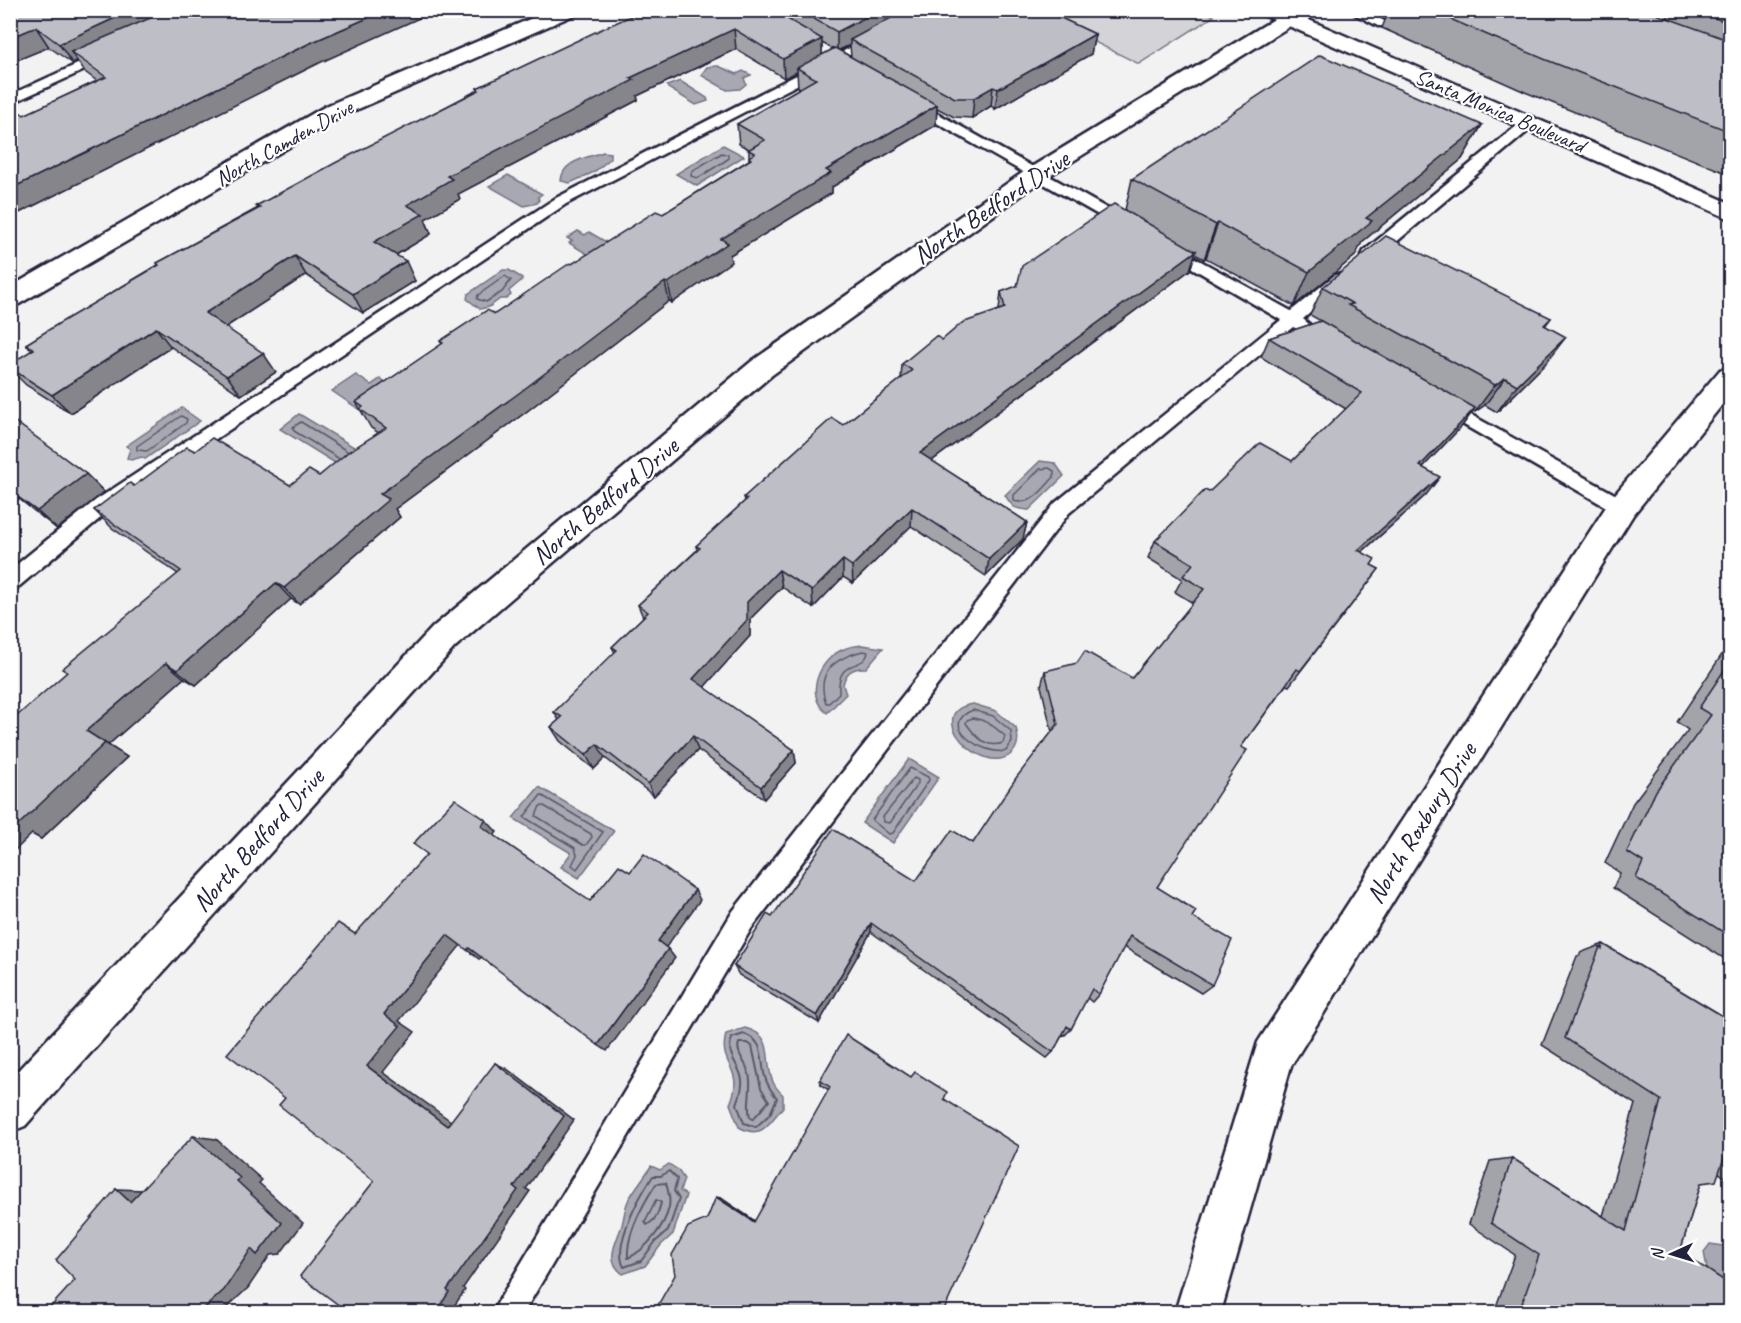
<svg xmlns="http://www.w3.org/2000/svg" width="1741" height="1323" font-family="Caveat,sans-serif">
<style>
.green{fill:#d3d3d8;stroke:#7a7a8a;stroke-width:1.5}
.water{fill:#a8a8b2;stroke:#727282;stroke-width:1.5}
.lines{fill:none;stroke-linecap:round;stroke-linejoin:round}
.shore-far1{stroke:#58586b;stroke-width:1.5}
.shore{stroke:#58586b;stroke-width:2}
.service-casing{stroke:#22223b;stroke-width:5}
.minor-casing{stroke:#22223b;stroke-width:5}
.tertiary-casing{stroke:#22223b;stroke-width:5}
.primary-casing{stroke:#22223b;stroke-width:5}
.service{fill:#fff;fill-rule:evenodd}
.minor{fill:#fff;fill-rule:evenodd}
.tertiary{fill:#fff;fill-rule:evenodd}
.primary{fill:#fff;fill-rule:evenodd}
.wall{fill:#a3a3aa;stroke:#22223b;stroke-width:1.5;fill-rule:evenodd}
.shaded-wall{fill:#85858b;stroke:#22223b;stroke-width:1.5}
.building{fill:#bebec6;stroke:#22223b;stroke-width:1.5}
.labels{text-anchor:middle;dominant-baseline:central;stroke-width:4.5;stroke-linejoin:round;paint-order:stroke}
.far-street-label{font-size:22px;fill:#22223b;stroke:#fff}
.street-label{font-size:26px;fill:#22223b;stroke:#fff}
</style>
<rect width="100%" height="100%" fill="#f2f2f3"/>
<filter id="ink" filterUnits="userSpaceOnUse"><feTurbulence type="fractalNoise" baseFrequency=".0167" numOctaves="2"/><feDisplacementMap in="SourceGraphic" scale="12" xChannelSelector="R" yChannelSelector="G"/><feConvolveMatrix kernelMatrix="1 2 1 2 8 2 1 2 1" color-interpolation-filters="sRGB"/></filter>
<g filter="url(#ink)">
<path class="green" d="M1201,10L1214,16L1139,64L1032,11Z"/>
<g class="water">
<path d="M718,66L737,74L743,71L751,75L744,78L746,84L740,89L727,90L701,75L707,67Z"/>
<path d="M680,81L707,98L708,101L696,105L668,88L667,86Z"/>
<path d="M723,145L744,156L697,186L676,174Z"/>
<path d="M603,152L610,153V159L594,172L570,183L561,181C562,160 588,158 603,152Z"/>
<path d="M508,175L542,194L538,197L539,200L537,203L524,206L489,186Z"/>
<path d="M578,231L585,235L589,232L620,250L602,263L569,243L572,241L567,238Z"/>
<path d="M503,270H509L522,278V280L509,291L511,295L506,299H500L489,307L480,309L467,299L468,294Z"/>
<path d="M356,375L371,385L380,379L388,385L370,417L332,391Z"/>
<path d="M182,408L200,421L145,459L142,457L131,460L127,458L130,449L126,446Z"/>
<path d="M299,414L359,450L340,466L280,429Z"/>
<path d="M1040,461L1055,463L1064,476L1029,510C1013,508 1014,509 1005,495Z"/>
<path d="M862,645L883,648L866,668C853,667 845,673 843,685L846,694L827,713C803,695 820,658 844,649C849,646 856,646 862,645Z"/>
<path d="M973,704L996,711L1016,728C1019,738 1019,747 1011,754C983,778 920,712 973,704Z"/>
<path d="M909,759L939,777L893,843L862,823Z"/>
<path d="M539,787L614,831L579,878L561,867L571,853L513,818Z"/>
<path d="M745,1028C778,1036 762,1062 774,1084C776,1088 780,1092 783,1095V1107C768,1124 762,1140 739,1127L730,1104C746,1066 717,1067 726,1034Z"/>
<path d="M669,1164L678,1170L684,1179L680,1191L686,1195L673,1234L661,1245L645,1266L623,1274C605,1261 615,1245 621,1228C624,1220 624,1210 628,1201C634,1189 644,1178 651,1166L660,1170Z"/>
<path d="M1710,1244L1730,1247V1286L1707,1269L1704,1252Z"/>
</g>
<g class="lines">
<g class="shore-far1">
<path d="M722,153L728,155V159L698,178L691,176L692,171Z"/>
<path d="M505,276L511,280L502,292L486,302L477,299L478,295Z"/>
<path d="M181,416L187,419L186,423L147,451L137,450V446Z"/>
<path d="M338,458L294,431L293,427L301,422L347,451"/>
<path d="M1049,468L1054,471V477C1043,489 1032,506 1014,501V495L1040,469Z"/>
<path d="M863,651L868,652C865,671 836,657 839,693L829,703H826C815,672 835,658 863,651Z"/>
<path d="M973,710L993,716L1011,731L1012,742L1006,751C980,755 937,724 973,710Z"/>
<path d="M973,718C986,720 995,727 1005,736L1003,743C986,749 975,736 966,723L967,720Z"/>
<path d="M910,768L928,777L929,780L893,833L889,834L872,820Z"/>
<path d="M914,778L918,780V783L890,823L884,822L883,817Z"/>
<path d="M541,795L603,832L577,869L572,865L577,855L575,848L524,817Z"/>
<path d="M540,806H544L591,834L592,837L586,845H583L536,816Z"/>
</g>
<g class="shore">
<path d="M744,1034C766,1041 760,1060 765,1077C767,1085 772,1092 777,1098L770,1114L756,1127L744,1123L737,1104C740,1096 743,1088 742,1080C740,1064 725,1056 732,1038Z"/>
<path d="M739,1043H748L752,1046L761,1088L769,1101L753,1119L750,1117C746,1102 753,1088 749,1074C747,1063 735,1053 739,1043Z"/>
<path d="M669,1171L677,1179L674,1191L679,1199L668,1231L656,1241L641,1261L624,1267C612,1245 640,1195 653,1176H661Z"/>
<path d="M666,1183C668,1191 671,1199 669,1207C665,1226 646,1250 628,1258C626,1234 643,1204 656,1184Z"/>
<path d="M656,1200L661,1202C659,1212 656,1220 647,1225L645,1222Z"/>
</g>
<defs>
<g id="service">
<path d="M1347,10H1364L1388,23L1386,26H1378Z"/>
<path d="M1374,10H1391L1420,25L1414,29L1410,28Z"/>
<path d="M875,35L880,36L881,39L880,42L566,204L110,510L17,588L10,590V570L96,500L556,198Z"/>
<path d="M106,51L111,52L112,55L111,58L10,104V95Z"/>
<path d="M912,99L1133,223L1136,226L1128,231L1123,229L907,106L905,103Z"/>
<path d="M1529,119L1536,123L1534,126L1376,259H1364L1362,255L1364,251L1524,120Z"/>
<path d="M1168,243L1291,311L1335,275L1341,274L1349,279L1303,319L1310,325L1308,329L1302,331L1293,327L1069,513L751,929L524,1312H493L498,1302L733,911L1055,503L1281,320L1163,251L1160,248Z"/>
<path d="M1444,400L1629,502L1631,507L1629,512L1622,514L1615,512L1438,410L1435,406L1438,402Z"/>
</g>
<g id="minor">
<path d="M551,10H578L576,14L342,116L19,304L10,306V287L326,106Z"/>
<path d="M1288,13L1295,15L1298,19L1295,23L1044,179L772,375L455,647L25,1126L10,1132V1079L433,627L752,361L1028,169L1281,15Z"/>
<path d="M1730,367V395L1633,515L1291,1066L1221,1312H1175L1258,1042L1611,499L1720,370Z"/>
</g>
<path id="tertiary" d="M1288,10H1311C1304,20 1293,26 1281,23L1278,19Z"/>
<path id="primary" d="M1259,10H1286L1730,203V219L1261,14Z"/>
</defs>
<use href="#service" class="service-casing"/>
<use href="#minor" class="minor-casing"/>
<use href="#tertiary" class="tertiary-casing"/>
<use href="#primary" class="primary-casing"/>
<use href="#service" class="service"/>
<use href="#minor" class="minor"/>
<use href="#tertiary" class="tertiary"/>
<use href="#primary" class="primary"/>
</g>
<g class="wall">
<path d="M10,10L317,64L11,217L14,220L10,222L24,115L97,81L85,72L77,61L72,63L49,47L10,63Z"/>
<path d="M644,10H1044L1095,34L1091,54L995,109L991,106L972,118L954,117L937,108L936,125L832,187V193L730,255L731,262L672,303L669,301L526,412L395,509L400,517L299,604L291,599L196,685L184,678L108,745L127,757L41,839L32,834L178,574L112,528L94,510L195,451L290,485L319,476L379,433L371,428L356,402L442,344L440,341L495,314L572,264L663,214L749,160V149L739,144L737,124L800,88L798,87L797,72L784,78L736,49L637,96L638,100L458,194L460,199L425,219L431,234L396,255L415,281L363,313L306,275L226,327L276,372L241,395L171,347L71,413L26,385L10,369V364L32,351L26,344L158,265L157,263L258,208L256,206L478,90L477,88ZM822,43L833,49L822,55ZM850,45L851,57L839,50Z"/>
<path d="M1389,10H1663L1657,15L1667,18L1672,10H1731V175L1525,92L1382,28Z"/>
<path d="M1482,125L1462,159L1362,242L1355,256L1294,306L1206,258L1204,259L1195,254L1190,270L932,461L1027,522L1023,539L986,576L911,526L853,583L843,577L813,608L782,587L750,619V636L704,687L794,750L796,763L764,799L698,750L654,796L605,758L594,769L560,741L551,727L559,720L554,712L615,653L612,647L643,617L638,605L697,550L696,546L745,501L744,497L843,425L901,379L902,364L942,340L999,310L1001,292L1017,286L1125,210L1132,179Z"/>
<path d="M1323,287L1551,318L1545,326V364L1497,412L1485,405L1475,412L1473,411L1462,426L1423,467L1426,495L1362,552L1371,565L1379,569L1289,686L1286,685L1241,747L1157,887L1192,917L1212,985L1201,993L1124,947L1099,994L1092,1002L1087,998L1071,1029L1065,1035L1063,1034L1053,1052L1047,1058L871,932L819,1023L739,975L734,966L772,917L916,881L973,843L1052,732L1041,686L1045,671L1132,678L1193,603L1175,592L1182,579L1148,558L1155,541L1209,492L1292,461L1346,409L1261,357L1269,338L1321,321L1310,315Z"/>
<path d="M10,418L86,474L104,492L57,529L19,499L10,505Z"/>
<path d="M1731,641V963L1613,888L1620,873L1605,863L1633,803L1688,730L1677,722Z"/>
<path d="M1603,944L1731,1021V1181L1719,1173L1701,1183L1680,1252L1731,1312H1494L1515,1255L1469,1224L1490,1161L1512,1158L1603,1216L1635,1104L1542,1045L1577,956L1580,955V953Z"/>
<path d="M820,1080L944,1099L945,1308L707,1219L721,1198L755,1221L829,1090L821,1085Z"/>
</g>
<g class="shaded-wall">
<path d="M134,10H197L71,52L77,61L72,63L59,44L115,18Z"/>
<path d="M386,10H437L317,64L11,217L14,220L10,222V189L308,44Z"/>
<path d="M879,10H916L850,40V45L837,51V32Z"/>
<path d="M1651,10H1663L1639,30Z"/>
<path d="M36,27L49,47L10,63V38Z"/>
<path d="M734,29L736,49L637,96L638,100L458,194L460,199L425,219L431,234L384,262L374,242L407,205L447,176L630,78Z"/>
<path d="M1095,34L1091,54L995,109L998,89Z"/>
<path d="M822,39V59L797,68V72L784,78L783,59Z"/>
<path d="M993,87L991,106L972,118L974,98Z"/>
<path d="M937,105L936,125L832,187V193L730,255L731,262L672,303L668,283L721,239L826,170Z"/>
<path d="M1482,125L1462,159L1362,242L1355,256L1294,306L1309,272L1366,218Z"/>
<path d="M1218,223L1206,258L1204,259L1216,225Z"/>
<path d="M1196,251L1190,270L918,471L920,453Z"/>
<path d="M295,256L306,275L218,332L205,313Z"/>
<path d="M406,261L415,281L363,313L353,294Z"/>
<path d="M665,282L669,301L526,412L395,509L400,517L299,604L284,588L380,494Z"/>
<path d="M156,328L171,347L71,413L52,395Z"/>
<path d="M1566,337L1545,364L1497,412L1517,385Z"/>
<path d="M263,353L276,372L241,395L227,376Z"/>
<path d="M1505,378L1485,405L1475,412L1495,385Z"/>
<path d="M1475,408L1462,426L1407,484L1420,466Z"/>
<path d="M86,474L104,492L57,529L37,511Z"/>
<path d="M1440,477L1426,495L1346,566L1358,550Z"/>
<path d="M10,492L19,499L10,505Z"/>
<path d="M912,508L911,526L853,583L852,566Z"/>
<path d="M1027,522L1023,539L986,576L989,559Z"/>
<path d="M843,560V577L813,608L812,591Z"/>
<path d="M779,570L782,587L750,619V636L698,694L693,679L747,602Z"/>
<path d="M276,583L291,599L196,685L177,670Z"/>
<path d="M166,663L184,678L108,745L86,731Z"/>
<path d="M693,736L698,750L654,796L648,784Z"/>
<path d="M105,743L127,757L41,839L32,834L10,855V822Z"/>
<path d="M597,744L605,758L594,769L586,755Z"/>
<path d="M794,750L796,763L764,799L761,787Z"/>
<path d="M486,820L497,832L492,838L481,826Z"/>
<path d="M695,890L700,900L664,950L658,941Z"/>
<path d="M871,923V932L819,1023L817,1016Z"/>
<path d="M447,935L461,945L399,1021L415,1032L383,1072L462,1129L447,1126L367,1066L384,1014Z"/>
<path d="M469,948L482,957L479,959L467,950Z"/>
<path d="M668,949L675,958L607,1051L598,1045Z"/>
<path d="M495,1063L507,1069L574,1120L526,1189L530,1191L463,1288L465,1290L450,1312H436L447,1290L514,1187Z"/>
<path d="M193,1136L216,1139L262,1180L259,1183L303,1223L280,1254L270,1255L248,1288L223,1311L224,1312H200Z"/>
<path d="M116,1189L143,1190L130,1202Z"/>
<path d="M716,1197L721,1198L758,1223L754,1222Z"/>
</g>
<g class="building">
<path d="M10,10H134L115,18L59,44L36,27L10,38Z"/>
<path d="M169,10H386L308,44L10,189V105L24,115L106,77L71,52Z"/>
<path d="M644,10H772L822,39L783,59L734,29L630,78L634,80L447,176L452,179L407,205L423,214L374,242L406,261L353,294L295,256L205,313L263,353L227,376L156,328L52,395L10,368V364L34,349L26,344L58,324L159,265L157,263L260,208L256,206L337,162L479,90L477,88L591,34Z"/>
<path d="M798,10H879L837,32Z"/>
<path d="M906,10H1044L1095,34L998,89L993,87L974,98H955L850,40Z"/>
<path d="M1429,10H1645L1731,41V132L1544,59Z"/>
<path d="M1693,10H1731V24Z"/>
<path d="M835,48L937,105L826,170L831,173L721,239L728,243L668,283L665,282L519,393L380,494L389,499L284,588L276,583L177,670L166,663L86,731L105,743L16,827L10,823V722L67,672L62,669L181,571L94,510L130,483L134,486L187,447L195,451L212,438L290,485L309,470L319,476L348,452L386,428L360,409L363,407L356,402L443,343L440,341L487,310L495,314L570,263L572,264L656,211L663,214L751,159L749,157L755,153L748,150L765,140L737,124L816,79L797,68Z"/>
<path d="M1320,55L1482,125L1366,218L1372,221L1309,272L1218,223L1216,225L1132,179Z"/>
<path d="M1114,204L1196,251L920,453L1027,522L989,559L912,508L852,566L843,560L812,591L779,570L747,602V620L693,679L794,750L761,787L693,736L648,784L597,744L586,755L551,727L562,717L554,712L617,650L612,647L648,612L638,605L700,548L696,546L747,499L744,497L832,418L843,425L912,370L902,364L936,336L942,340L962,323L1005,308L1001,292L1017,286L1022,266Z"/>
<path d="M1386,236L1551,318L1544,325L1566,337L1517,385L1505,378L1495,385L1348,305L1353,304L1323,287Z"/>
<path d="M1321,321L1475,408L1420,466L1440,477L1358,550L1375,559L1371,565L1379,569L1300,671L1297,669L1241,747L1247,750L1157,887L1196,911L1192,917L1232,940L1212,985L1130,936L1099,994L1092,989L1071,1029L1067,1026L1053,1052L871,923L817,1016L734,966L767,914L772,917L833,829L916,881L952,830L973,843L1016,778L1058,724L1045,671L1077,663L1085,651L1132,678L1204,589L1183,576L1193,564L1155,541L1205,490L1209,492L1260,443L1292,461L1362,393L1269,338Z"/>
<path d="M10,418L86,474L37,511L10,491Z"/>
<path d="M1731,660V937L1636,878L1643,862L1627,852L1656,791L1711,715L1699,708Z"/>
<path d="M455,799L486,820L481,826L590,901L619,865L630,872L644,854L695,890L658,941L668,949L598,1045L469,948L467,950L447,935L384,1014L400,1026L367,1066L447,1126L495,1063L564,1116L514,1187L518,1190L447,1290L449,1292L436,1312H348L300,1276L374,1181L279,1105L285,1098L227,1054L338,923L355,934L427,854L413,844Z"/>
<path d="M1603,944L1731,1021V1159L1725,1155L1716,1181L1701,1183L1680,1252L1731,1285V1312H1519L1539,1255L1491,1223L1512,1158L1626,1231L1661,1100L1565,1038L1600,947L1602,949Z"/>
<path d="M846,1035L911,1077L915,1072L947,1092L944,1099L1019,1146L945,1308L946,1309L945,1312H654L675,1275L672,1255L688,1227L707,1219L716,1197L754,1222L830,1087L820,1080Z"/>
<path d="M193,1136L240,1178L237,1181L282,1223L257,1255L251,1249L224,1290L200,1312H46L75,1280L56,1260L116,1189L130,1202Z"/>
</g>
</g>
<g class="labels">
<g class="far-street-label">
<text transform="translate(1500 111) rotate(23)">Santa Monica Boulevard</text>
<text transform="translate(284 143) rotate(-29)">North Camden Drive</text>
</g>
<g class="street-label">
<text transform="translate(991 207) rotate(-34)">North Bedford Drive</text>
<text transform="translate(605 501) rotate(-40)">North Bedford Drive</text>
<text transform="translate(1421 823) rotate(-58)">North Roxbury Drive</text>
<text transform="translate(258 840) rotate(-48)">North Bedford Drive</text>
</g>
</g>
<rect width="1741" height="1323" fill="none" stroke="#fff" stroke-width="36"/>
<rect x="18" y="18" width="1705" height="1287" fill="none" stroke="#22223b" stroke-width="2" filter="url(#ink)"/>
<g transform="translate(1672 1254) rotate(266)" stroke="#ffffff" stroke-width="4.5" paint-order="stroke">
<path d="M0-4.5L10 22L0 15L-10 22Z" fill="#22223b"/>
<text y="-9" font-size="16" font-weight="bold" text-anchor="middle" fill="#22223b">N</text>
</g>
</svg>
